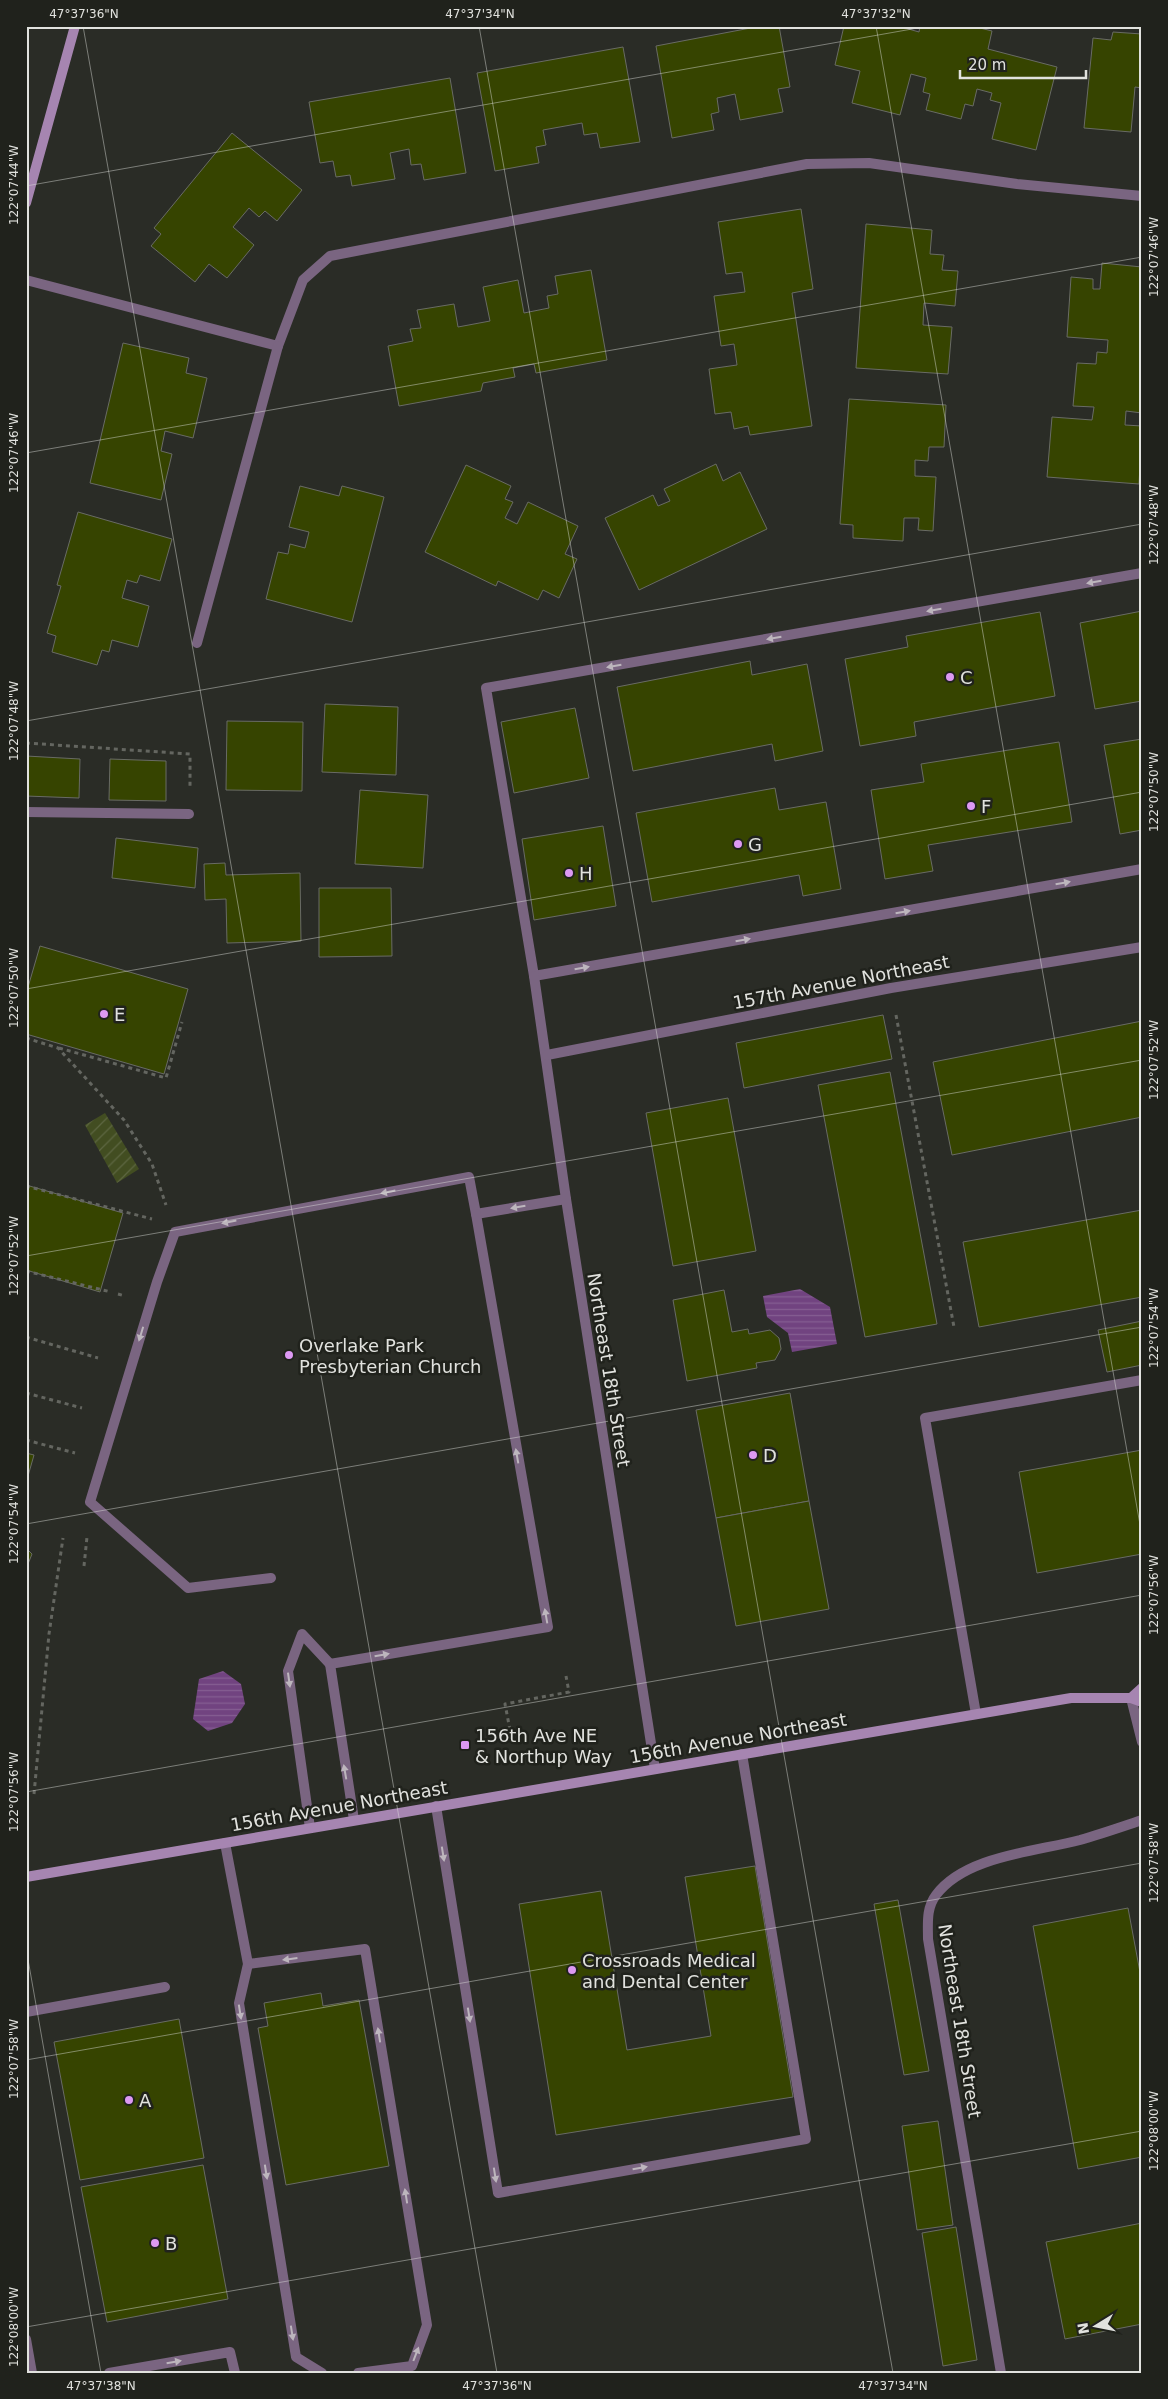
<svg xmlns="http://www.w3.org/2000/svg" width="1168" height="2399" font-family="'DejaVu Sans',sans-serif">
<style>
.garden{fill:url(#garden-furrows)}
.water{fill:url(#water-rules)}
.building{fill:#364400;stroke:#696b65}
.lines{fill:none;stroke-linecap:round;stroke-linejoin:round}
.path{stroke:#646660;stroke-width:3;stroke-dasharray:4 4;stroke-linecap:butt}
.lane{stroke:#7a6581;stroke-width:10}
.street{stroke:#7a6581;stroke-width:10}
.secondary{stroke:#a685b1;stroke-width:10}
.oneway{fill:#bdb6bd}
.ticks{fill:none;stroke:#e1e2de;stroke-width:1;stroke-opacity:0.45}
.poi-dot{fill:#dd99f3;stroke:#20221c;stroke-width:2}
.labels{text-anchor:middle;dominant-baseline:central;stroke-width:5;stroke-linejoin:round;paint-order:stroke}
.poi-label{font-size:18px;fill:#e1e2de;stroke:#20221c;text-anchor:start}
.street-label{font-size:18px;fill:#e1e2de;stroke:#20221c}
.neatline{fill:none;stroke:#e1e2de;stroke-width:2}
.ticks-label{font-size:12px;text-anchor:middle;fill:#e1e2de}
</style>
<defs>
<pattern id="garden-furrows" width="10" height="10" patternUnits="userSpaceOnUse" patternTransform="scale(1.25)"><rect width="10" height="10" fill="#424d21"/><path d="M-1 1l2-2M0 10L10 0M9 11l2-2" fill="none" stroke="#5d6641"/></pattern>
<pattern id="water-rules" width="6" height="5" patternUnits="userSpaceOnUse" patternTransform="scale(1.25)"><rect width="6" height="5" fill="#714380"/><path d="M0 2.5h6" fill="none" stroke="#855e92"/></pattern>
</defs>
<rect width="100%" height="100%" fill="#2a2c26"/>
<path class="garden" d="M105,1113L139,1169L117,1183L85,1125Z"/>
<g class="water">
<path d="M800,1289L830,1307L837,1344L792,1352L788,1333L767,1317L763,1296Z"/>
<path d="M223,1671L241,1684L245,1704L232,1723L208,1731L193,1719L199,1679Z"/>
</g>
<g class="building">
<path d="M761,26H779L790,87L778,89L783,112L740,120L735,94L717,98L719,112L711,114L714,130L672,138L656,46Z"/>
<path d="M844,26H898L919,32L920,26H972L992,31L988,49L1057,67L1036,150L992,139L1001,103L990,100L992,93L977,89L973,106L965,104L961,119L926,110L930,94L923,92L926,78L911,74L900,115L852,103L860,71L835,65Z"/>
<path d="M1113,32L1142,34V88L1135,87L1131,132L1084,128L1093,38L1111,40Z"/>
<path d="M623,47L640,142L600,148L597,133L584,135L582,123L543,130L546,145L536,147L539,163L495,171L477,73Z"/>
<path d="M450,78L466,173L424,180L421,164L411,165L409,149L390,153L395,179L352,186L350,175L336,177L333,161L320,163L309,102Z"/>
<path d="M232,133L302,190L277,221L265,211L259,217L249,208L233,227L254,245L227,278L209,264L195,282L151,246L161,234L154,228Z"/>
<path d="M801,209L813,289L792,293L812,426L750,435L748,426L734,429L731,412L715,414L709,369L737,365L734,344L721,346L714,296L745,292L742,272L726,274L718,222Z"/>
<path d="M866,224L932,230L930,254L944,255L942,270L958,271L955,306L924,303L923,325L952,327L948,374L856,368Z"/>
<path d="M1102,263L1142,267V413L1126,411L1125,425L1142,426L1139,484L1047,477L1052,417L1092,420L1094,407L1073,406L1077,363L1096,364L1097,352L1107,353L1108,340L1067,337L1071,277L1093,279V289H1100Z"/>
<path d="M591,270L607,360L536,373L534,364L513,368L515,377L483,383L481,391L399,406L388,346L413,341L410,329L421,328L417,310L454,304L458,327L490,321L483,287L518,280L524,313L549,308L547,296L558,294L555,276Z"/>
<path d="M123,343L189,358L186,373L207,378L193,438L165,431L161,451L172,454L161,500L90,483Z"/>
<path d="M849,399L946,405L944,447H929L928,461L915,460V476L936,477L933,531L918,530L919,518H904L903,541L853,538V525L840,524Z"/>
<path d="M716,464L723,481L740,472L767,529L639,590L605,518L653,495L658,506L670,501L664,489Z"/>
<path d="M466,465L511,486L505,499L513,502L505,518L517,524L528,502L578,526L565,554L577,559L559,598L543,590L538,600L498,581L496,586L425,552Z"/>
<path d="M300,486L339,496L342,486L384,497L352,622L266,599L278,552L288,554L290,544L305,548L309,532L289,527Z"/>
<path d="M78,512L172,539L160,581L140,575L137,583L127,580L122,598L149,606L138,647L112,640L109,652L102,650L97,665L52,652L56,636L47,633L61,586L57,585Z"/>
<path d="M1142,611V701L1095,709L1080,623Z"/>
<path d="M1040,612L1055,696L914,722L916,736L860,746L845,659L908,647L906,636Z"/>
<path d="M750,661L752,675L807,664L823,751L775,761L772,744L633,771L617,687Z"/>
<path d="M325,704L398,707L396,775L322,772Z"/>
<path d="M575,708L589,778L514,793L501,722Z"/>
<path d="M227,721L303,722L302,791L226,790Z"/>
<path d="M1142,739V830L1120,834L1104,745Z"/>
<path d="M1059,742L1072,822L928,845L933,871L885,879L871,790L924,782L921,764Z"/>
<path d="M26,756L80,759L79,798L26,796Z"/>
<path d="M110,759L166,761V801L109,800Z"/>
<path d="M775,788L779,810L826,802L841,889L803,896L799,875L652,902L636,813Z"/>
<path d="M360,790L428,795L423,868L355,864Z"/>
<path d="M603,826L616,906L534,920L522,839Z"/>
<path d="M116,838L198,848L195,888L112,878Z"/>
<path d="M225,863L226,875L300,873L301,941L227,943L226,899L205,900L204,864Z"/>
<path d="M319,888H391L392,956L319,957Z"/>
<path d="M40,946L188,989L164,1074L26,1034V994Z"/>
<path d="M883,1015L892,1059L744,1088L736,1043Z"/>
<path d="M1142,1021V1117L952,1155L933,1062Z"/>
<path d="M890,1072L937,1324L865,1337L818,1085Z"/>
<path d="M728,1098L756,1251L673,1266L646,1113Z"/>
<path d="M26,1185L123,1213L100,1292L26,1270Z"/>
<path d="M1142,1210V1297L979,1327L963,1242Z"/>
<path d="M724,1290L732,1332L748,1329L749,1334L770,1330L779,1338L781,1349L775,1360L756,1363L757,1368L687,1381L673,1300Z"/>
<path d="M1142,1321V1365L1107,1372L1098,1330Z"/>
<path d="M790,1393L809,1501L716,1518L696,1410Z"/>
<path d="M1142,1450V1554L1037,1573L1019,1472Z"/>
<path d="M26,1453L34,1455L26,1483Z"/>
<path d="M809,1501L829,1609L736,1626L716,1518Z"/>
<path d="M26,1548L32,1554L26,1569Z"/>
<path d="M755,1866L793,2097L556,2135L519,1904L601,1891L627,2050L711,2036L685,1877Z"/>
<path d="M898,1900L929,2071L904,2075L874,1904Z"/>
<path d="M1128,1908L1142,1983V2157L1078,2169L1033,1926Z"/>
<path d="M321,1993L323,2006L359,2000L389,2166L286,2185L258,2028L268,2026L264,2003Z"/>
<path d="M179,2019L204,2158L80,2180L54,2042Z"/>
<path d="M938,2121L953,2225L917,2230L902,2126Z"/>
<path d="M203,2165L228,2299L107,2322L81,2187Z"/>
<path d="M1142,2223V2324L1065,2339L1046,2242Z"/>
<path d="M956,2227L977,2360L943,2366L922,2233Z"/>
</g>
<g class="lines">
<g class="path">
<path d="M26,743L190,754V788"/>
<path d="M896,1015L954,1327"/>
<path d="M26,1038L58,1048L124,1120L152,1164L166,1205"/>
<path d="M59,1048L166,1078L182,1022"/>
<path d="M26,1186L152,1219"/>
<path d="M26,1271L111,1292"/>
<path d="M118,1294L125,1296"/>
<path d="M26,1337L98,1358"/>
<path d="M26,1393L82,1408"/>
<path d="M26,1440L75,1453"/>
<path d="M84,1566L87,1537"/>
<path d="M510,1730L505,1704L569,1692L566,1676"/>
<path d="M34,1794L49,1634L63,1538"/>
</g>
<g class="lane">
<path d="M26,280L278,346L303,280L330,256L807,164L869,163L1017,184L1142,196"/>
<path d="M1142,573L486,688L534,976L1142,869"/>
<path d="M197,643L278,346"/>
<path d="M26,812L189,814"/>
<path d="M271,1578L188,1588L90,1502L157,1282L175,1232L469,1177L476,1214L566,1199"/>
<path d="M976,1714L925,1418L1142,1380"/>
<path d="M436,1806L498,2193L806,2139L742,1754"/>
<path d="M354,1820L330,1664L548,1627L476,1214"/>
<path d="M310,1828L288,1671L302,1634L330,1664"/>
<path d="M225,1843L248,1964L239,2003L296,2357L322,2373"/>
<path d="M248,1964L365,1949L427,2325L412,2366L358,2373"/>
<path d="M26,2012L165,1987"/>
<path d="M26,2339L32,2373"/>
<path d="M109,2373L230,2352L235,2373"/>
</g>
<g class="street">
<path d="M534,976L566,1199L655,1769"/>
<path d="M547,1055L891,988L1142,947"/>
<path d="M1131,1698L1142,1742"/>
<path d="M1001,2373L928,1939C928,1924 926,1908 936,1895C965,1856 1034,1852 1080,1840C1101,1834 1121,1827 1142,1820"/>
</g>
<g class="secondary">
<path d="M26,203L75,26"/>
<path d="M1131,1698L1142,1688"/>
<path d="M26,1877L1071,1698H1131L1142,1702"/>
</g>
</g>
<defs><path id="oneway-solid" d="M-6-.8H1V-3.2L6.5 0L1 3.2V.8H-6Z" transform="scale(1.25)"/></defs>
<g class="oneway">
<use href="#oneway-solid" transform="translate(1094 582) rotate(170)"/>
<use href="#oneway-solid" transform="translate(934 610) rotate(170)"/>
<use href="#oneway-solid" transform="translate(774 638) rotate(170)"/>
<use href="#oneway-solid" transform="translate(614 666) rotate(170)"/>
<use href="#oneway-solid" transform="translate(1063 883) rotate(-10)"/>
<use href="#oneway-solid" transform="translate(903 912) rotate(-10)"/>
<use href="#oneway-solid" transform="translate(743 940) rotate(-10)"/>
<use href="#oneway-solid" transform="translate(582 968) rotate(-10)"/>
<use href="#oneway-solid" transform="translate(388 1192) rotate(169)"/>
<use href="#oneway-solid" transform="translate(518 1207) rotate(170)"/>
<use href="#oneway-solid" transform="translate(229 1222) rotate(169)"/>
<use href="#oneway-solid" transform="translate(141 1334) rotate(107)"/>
<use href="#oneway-solid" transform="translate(517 1456) rotate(-100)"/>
<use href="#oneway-solid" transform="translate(546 1616) rotate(-100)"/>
<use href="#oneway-solid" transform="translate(382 1655) rotate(-10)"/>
<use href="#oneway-solid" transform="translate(289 1680) rotate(82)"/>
<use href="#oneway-solid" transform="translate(345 1772) rotate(-100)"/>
<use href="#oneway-solid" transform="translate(443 1854) rotate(81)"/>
<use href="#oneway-solid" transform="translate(290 1959) rotate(173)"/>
<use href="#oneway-solid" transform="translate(240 2012) rotate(81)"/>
<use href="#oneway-solid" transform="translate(469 2015) rotate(81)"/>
<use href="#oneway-solid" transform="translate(379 2035) rotate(-99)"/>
<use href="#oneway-solid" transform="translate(640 2168) rotate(-10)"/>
<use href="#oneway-solid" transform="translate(266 2172) rotate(81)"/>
<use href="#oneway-solid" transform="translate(495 2175) rotate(81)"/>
<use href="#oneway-solid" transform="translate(406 2196) rotate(-99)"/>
<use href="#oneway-solid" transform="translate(292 2333) rotate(81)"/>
<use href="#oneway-solid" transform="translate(416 2354) rotate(-69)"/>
<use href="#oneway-solid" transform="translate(174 2362) rotate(-10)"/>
</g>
<path class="ticks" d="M83,26L497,2373M479,26L893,2373M876,26L1142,1536M26,186L929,26M26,453L1142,257M26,721L1142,524M26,989L1142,792M26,1256L1142,1060M26,1524L1142,1327M26,1792L1142,1595M26,1948L101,2373M26,2060L1142,1863M26,2327L1142,2131"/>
<g class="poi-dot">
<circle cx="950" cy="677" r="5"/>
<circle cx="971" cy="806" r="5"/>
<circle cx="738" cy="844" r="5"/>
<circle cx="569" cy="873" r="5"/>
<circle cx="104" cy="1014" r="5"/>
<circle cx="289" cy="1355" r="5"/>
<circle cx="753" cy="1455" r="5"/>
<rect x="460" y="1740" width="10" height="10" rx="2.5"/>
<circle cx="572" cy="1970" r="5"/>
<circle cx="129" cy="2100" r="5"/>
<circle cx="155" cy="2243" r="5"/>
</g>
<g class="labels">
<g class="poi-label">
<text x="960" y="677">C</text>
<text x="981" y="806">F</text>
<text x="748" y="844">G</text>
<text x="579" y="873">H</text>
<text x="114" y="1014">E</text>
<text x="299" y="1345">Overlake Park<tspan x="299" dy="21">Presbyterian Church</tspan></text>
<text x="763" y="1455">D</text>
<text x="475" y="1735">156th Ave NE<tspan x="475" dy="21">&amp; Northup Way</tspan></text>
<text x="582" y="1960">Crossroads Medical<tspan x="582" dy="21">and Dental Center</tspan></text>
<text x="139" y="2100">A</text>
<text x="165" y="2243">B</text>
</g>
<g class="street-label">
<text transform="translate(841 982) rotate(-11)">157th Avenue Northeast</text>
<text transform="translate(609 1370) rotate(81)">Northeast 18th Street</text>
<text transform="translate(738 1738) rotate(-10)">156th Avenue Northeast</text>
<text transform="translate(339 1806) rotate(-10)">156th Avenue Northeast</text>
<text transform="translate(960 2021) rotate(81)">Northeast 18th Street</text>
</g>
</g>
<rect width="1168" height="2399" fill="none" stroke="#20221c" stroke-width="55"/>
<g transform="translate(1096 2326) rotate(260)" stroke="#20221c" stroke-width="4" paint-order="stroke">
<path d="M0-4L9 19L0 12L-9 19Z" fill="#e1e2de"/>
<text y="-8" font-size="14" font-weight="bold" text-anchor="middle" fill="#e1e2de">N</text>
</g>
<path d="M960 70v8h126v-8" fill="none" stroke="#e1e2de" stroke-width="2.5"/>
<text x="968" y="70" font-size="15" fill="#e1e2de" stroke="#20221c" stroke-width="4" paint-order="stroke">20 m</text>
<rect x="28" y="28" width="1112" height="2344" class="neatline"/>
<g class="ticks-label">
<text x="84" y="18">47°37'36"N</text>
<text x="480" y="18">47°37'34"N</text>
<text x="876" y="18">47°37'32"N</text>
<text transform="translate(14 185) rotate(-90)" y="4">122°07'44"W</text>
<text transform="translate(1154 257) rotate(-90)" y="4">122°07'46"W</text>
<text transform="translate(14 453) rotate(-90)" y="4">122°07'46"W</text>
<text transform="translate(1154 525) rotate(-90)" y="4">122°07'48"W</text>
<text transform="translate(14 721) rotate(-90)" y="4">122°07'48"W</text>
<text transform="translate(1154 792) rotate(-90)" y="4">122°07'50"W</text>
<text transform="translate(14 988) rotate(-90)" y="4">122°07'50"W</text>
<text transform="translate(1154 1060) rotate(-90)" y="4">122°07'52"W</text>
<text transform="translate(14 1256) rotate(-90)" y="4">122°07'52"W</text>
<text transform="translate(1154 1328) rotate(-90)" y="4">122°07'54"W</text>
<text transform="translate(14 1524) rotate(-90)" y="4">122°07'54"W</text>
<text transform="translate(1154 1595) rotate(-90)" y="4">122°07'56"W</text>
<text transform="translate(14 1792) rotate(-90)" y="4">122°07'56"W</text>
<text transform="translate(1154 1863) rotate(-90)" y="4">122°07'58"W</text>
<text transform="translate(14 2059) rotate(-90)" y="4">122°07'58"W</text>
<text transform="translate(1154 2131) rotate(-90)" y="4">122°08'00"W</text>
<text transform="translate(14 2327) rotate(-90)" y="4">122°08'00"W</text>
<text x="101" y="2390">47°37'38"N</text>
<text x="497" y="2390">47°37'36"N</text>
<text x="893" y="2390">47°37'34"N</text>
</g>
</svg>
